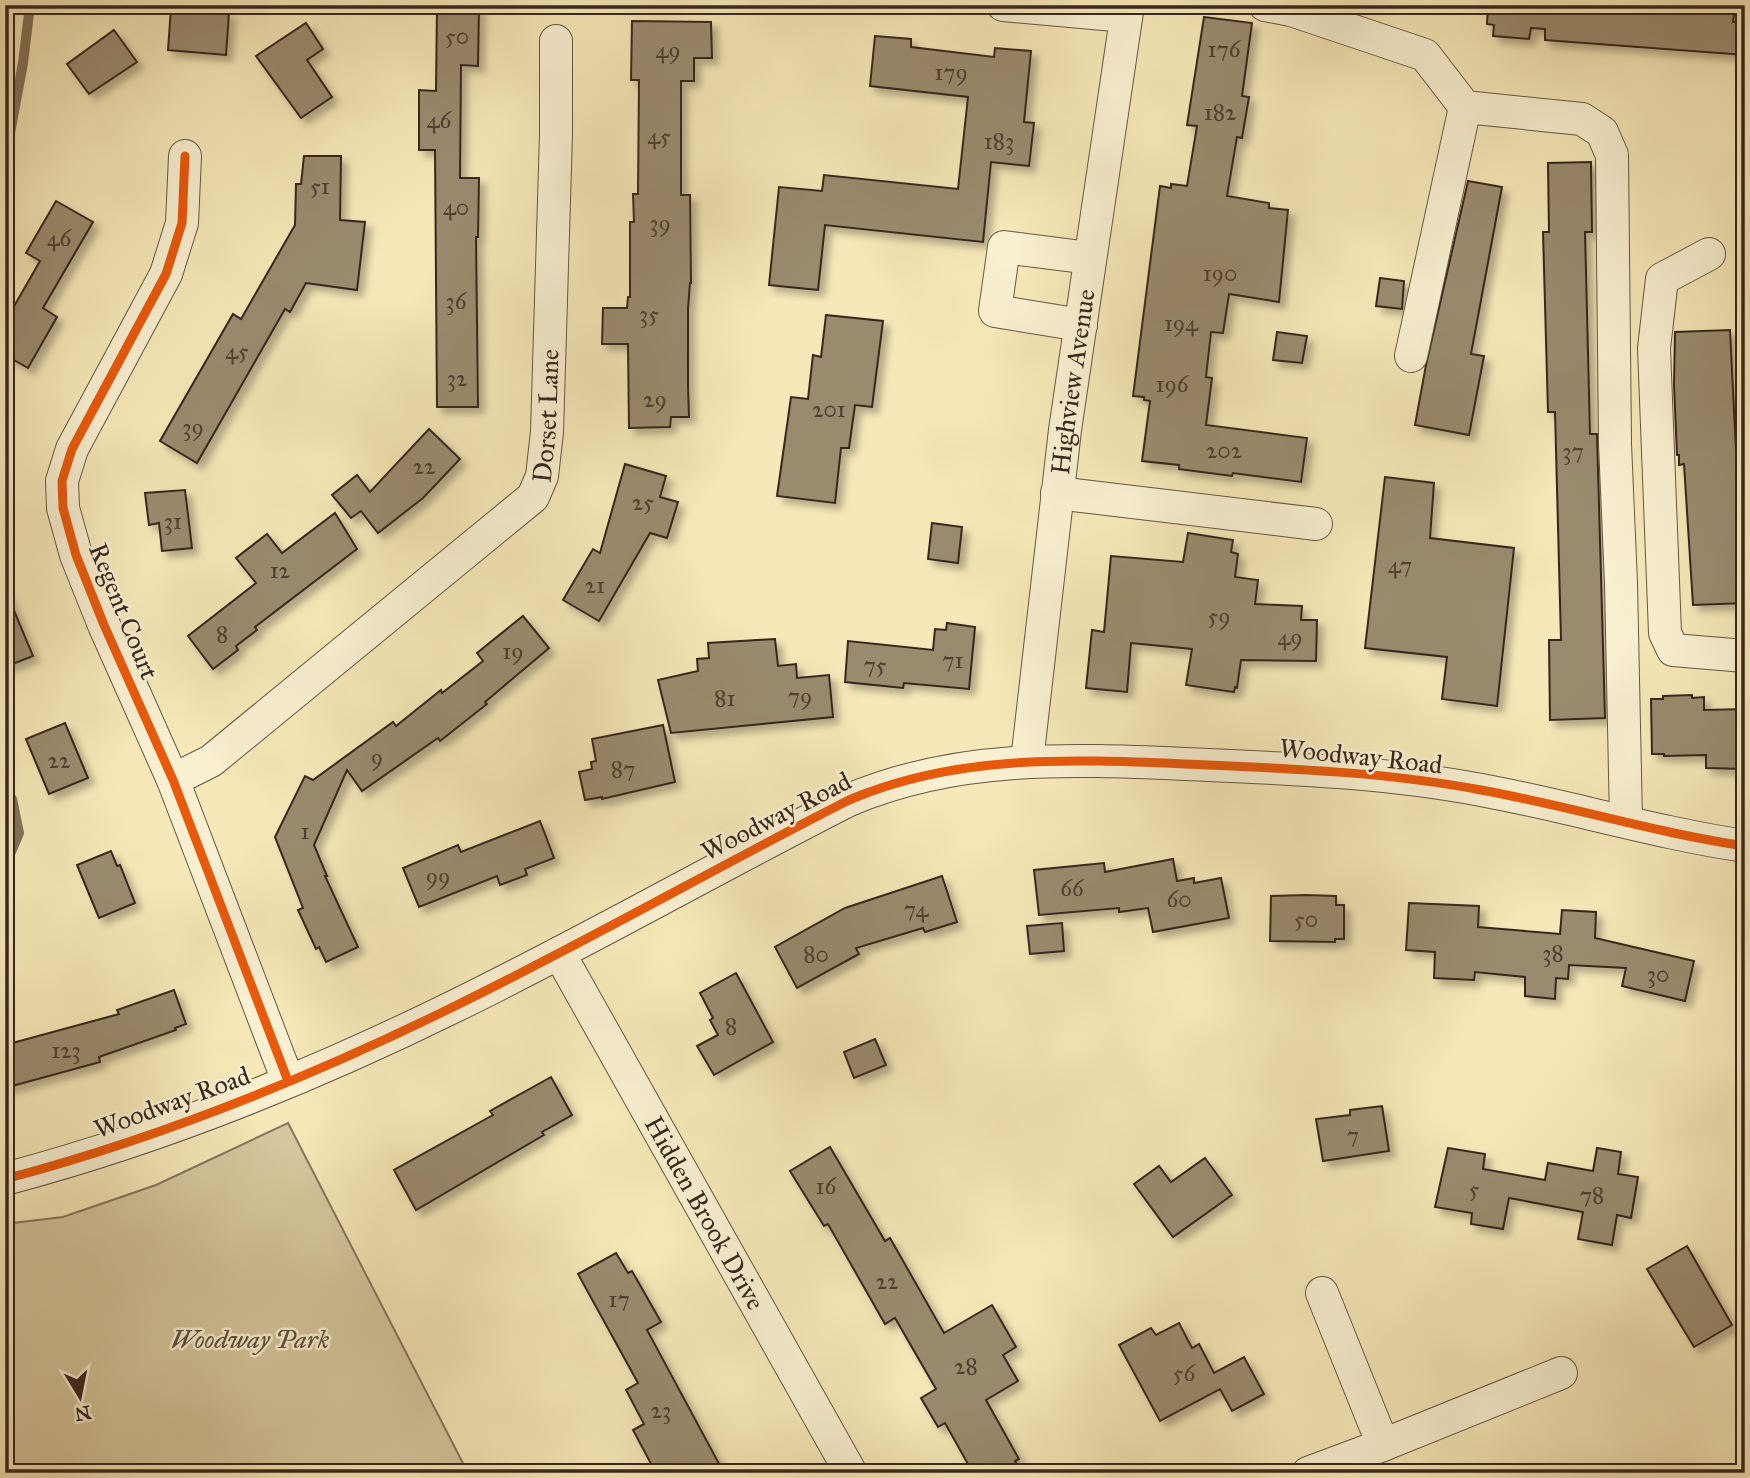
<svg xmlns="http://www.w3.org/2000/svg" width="1750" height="1478" font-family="'IM FELL Great Primer',serif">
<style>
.green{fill:#d6c79e;stroke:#86765e;stroke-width:2}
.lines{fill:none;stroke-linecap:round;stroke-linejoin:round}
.stream{stroke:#83735b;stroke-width:10}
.building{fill:#9a8b6e;stroke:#37261e;stroke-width:2;filter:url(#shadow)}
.minor-casing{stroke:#675644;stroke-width:34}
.minor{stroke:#f9f0d1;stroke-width:32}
.cycleway-casing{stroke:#f9f0d1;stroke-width:13}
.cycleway{stroke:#e8590c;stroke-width:9}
.labels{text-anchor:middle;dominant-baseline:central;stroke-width:5;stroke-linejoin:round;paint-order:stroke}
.number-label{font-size:23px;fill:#503f32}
.street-label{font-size:26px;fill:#37261e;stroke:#f9f0d1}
.park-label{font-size:26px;font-style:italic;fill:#5f4e3e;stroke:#f9f0d1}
</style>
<defs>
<filter id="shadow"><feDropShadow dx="6" dy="6" stdDeviation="3.5" flood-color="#0004"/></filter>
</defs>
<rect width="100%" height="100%" fill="#f6e8b8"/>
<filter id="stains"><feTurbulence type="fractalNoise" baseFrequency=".00286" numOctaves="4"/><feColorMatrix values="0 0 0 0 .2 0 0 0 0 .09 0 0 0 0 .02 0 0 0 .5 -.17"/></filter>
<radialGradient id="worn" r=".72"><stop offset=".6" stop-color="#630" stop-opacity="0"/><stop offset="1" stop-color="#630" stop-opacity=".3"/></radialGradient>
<path class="green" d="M288,1123L468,1473H5V1224L63,1217L156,1185Z"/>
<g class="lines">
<g class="stream">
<path d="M5,160L23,63L30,5"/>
<path d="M5,790L12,799L19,833L5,866"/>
</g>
</g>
<g class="building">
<path d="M1488,5H1735L1733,22H1745V55L1545,40V29L1531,28L1529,39L1493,36L1494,25L1487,24Z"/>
<path d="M437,6L479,7L478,66L461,65L460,178H479L478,237H476L478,407H437L435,150H419V90L436,91Z"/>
<path d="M171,8L229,13L226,55L168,50Z"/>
<path d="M1204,17L1252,23L1242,96L1249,97L1242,138L1237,137L1227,196L1269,203V208L1288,210L1279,302L1229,294L1223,333L1211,332L1206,377L1212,378L1206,425L1307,438L1301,482L1233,473L1232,476L1179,469V465L1142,461L1150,401L1144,400V397L1133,396L1160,186L1171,188V184L1187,186L1197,126L1187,125Z"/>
<path d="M632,21L711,22L712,58H694V81H681V195H690L691,283H690L688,309V386L689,417H671L670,427L629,428L628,344H602L603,308H627L628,297H630V222H634L633,194H638L639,80H631Z"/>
<path d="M306,23L323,49L307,60L332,97L301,118L256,56Z"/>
<path d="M114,30L137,62L89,94L67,64Z"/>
<path d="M875,36L911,39V47L994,57L995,48L1031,51L1024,122L1034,123L1029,166L991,162L983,242L825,225L818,290L769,285L779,187L822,191L824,175L958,189L968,97L870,86Z"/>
<path d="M304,156H341L340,220L365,222L357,290L306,283L290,312L285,309L197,463L160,441L233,314L241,319L295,225L296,184H301Z"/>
<path d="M1591,162L1592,232H1585L1590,434H1597L1605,718L1550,720L1549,640H1561L1555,412H1548L1543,232H1549L1548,163Z"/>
<path d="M1468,181L1502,187L1471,354L1484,356L1469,435L1415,425L1426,365Z"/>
<path d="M56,201L93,222L43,308L57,317L28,368L5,355V322L40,261L26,253Z"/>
<path d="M1380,278L1404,281L1402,309L1376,306Z"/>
<path d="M826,315L883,321L872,407L855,405L849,448H841L835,503L777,496L791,397L808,399L813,355L821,357Z"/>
<path d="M1730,330L1737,471H1745V603L1693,605L1684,464L1679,465V455H1677L1674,385L1675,332Z"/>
<path d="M1277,332L1307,336L1302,363L1273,360Z"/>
<path d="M429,429L460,459L423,498L378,533L361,511L351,518L332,495L357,475L370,492Z"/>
<path d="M625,464L666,476L660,497L678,502L667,538L650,533L599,621L563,600L593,549L600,553Z"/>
<path d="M1385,477L1434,483L1430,538L1514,548L1497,706L1442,699L1447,657L1365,648Z"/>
<path d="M185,490L192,548L162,551L159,523L149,525L145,493Z"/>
<path d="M335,513L357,549L255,627L257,630L236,646L238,650L213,669L188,636L256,583L236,558L267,534L282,553Z"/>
<path d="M932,523L962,527L958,563L928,559Z"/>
<path d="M1188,533L1233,540L1231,552L1238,554L1235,577L1258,580L1255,604L1302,606L1301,620H1317L1316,661L1241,660L1237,688L1235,687L1234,692L1186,685L1192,649L1131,643L1127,692L1086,688L1092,630L1104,632L1111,556L1183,562Z"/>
<path d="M5,589L33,656L5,667Z"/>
<path d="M523,616L549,648L485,702L487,704L440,741L438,738L362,791L347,770L314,845L327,876H325L358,947L326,962L319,947L316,949L298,910L303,908L275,837L305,776L313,780L393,722L396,726L441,690L442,693L483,661L477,653Z"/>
<path d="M947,623L975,627L969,689L904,683L903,688L845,682L848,641L933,650L935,629L946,630Z"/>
<path d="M775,639L778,666L796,664L797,678L829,675L833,717L671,733L658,680L698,671L697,659L709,658L708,643Z"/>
<path d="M1692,695V698L1704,697V710L1744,709L1745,769L1706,768V755L1664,756V754H1652L1651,699H1663V696Z"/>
<path d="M65,723L88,778L49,794L26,739Z"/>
<path d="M663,725L675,782L602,799V797L585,800L579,772L592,769L591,762L596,761L592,739Z"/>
<path d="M540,821L554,858L525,869L527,875L500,885L497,876L419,907L403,868L458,845L461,852Z"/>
<path d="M111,851L117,866L120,865L135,903L99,918L77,865Z"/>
<path d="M1173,859L1177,881L1194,878V883L1221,878L1229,918L1153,932L1148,908L1119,912V908L1039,915L1034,870L1104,863L1105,872Z"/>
<path d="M942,876L957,922L925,932L923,928L856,948L859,954L797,988L775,947L845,908Z"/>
<path d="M1306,895L1336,896V905H1344V939H1335V942L1270,941L1271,896Z"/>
<path d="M1409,903L1479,906L1478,927L1560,934L1562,910L1596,912L1595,938L1694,961L1685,1001L1622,986L1626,968L1569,965L1568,979L1556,978L1555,999L1525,996V977L1475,972L1474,980L1434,978L1435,952L1406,950Z"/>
<path d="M1062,923L1064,951L1030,954L1027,926Z"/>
<path d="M736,973L773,1042L714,1075L697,1046L718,1035L710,1020L713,1018L700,993Z"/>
<path d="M174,990L186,1024L175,1028L176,1030L99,1057L100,1062L5,1088V1045L119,1014L117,1010Z"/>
<path d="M875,1039L886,1065L854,1078L844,1052Z"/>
<path d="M551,1077L572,1115L542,1132L544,1135L416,1210L394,1170L493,1115L490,1111Z"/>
<path d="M1382,1106L1389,1151L1323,1161L1316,1119L1350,1115V1110Z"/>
<path d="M830,1147L885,1241L890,1238L944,1333L992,1305L1016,1347L1003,1355L1018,1381L986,1400L1019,1459L1015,1461L1022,1473H973L945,1423L938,1427L921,1398L936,1389L895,1318L885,1324L828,1224L824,1226L790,1171Z"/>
<path d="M1448,1148L1485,1154L1483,1169L1545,1180L1548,1163L1593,1171L1597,1148L1621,1152L1618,1174L1638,1177L1631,1218L1617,1215L1612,1245L1578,1239L1583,1212L1509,1198L1503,1229L1471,1224L1472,1213L1435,1207Z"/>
<path d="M1205,1158L1232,1195L1173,1237L1134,1184L1159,1166L1171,1182Z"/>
<path d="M1687,1246L1732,1325L1694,1347L1647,1269Z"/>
<path d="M616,1253L628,1273L632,1271L661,1322L647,1330L724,1473H656L633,1430L644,1424L626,1390L638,1383L578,1274Z"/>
<path d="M1179,1323L1192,1348L1199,1344L1214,1373L1244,1357L1264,1394L1232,1411L1220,1389L1160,1421L1119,1345L1151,1328L1156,1335Z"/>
</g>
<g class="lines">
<defs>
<g id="minor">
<path d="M1003,5L1126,16"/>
<path d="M1265,5L1291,10L1425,55L1465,107L1582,119L1602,132L1612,155L1615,444L1621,583L1626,821"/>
<path d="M185,156L182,223L166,274L72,449L62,481L63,508L76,555L104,625L173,780L288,1081"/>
<path d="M1709,254L1662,279L1654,348L1665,633L1673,650L1745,656"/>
<path d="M1081,325L995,311L1004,247L1090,258"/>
<path d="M1411,356L1465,107"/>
<path d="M1057,493L1316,524"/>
<path id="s1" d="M1027,761L1065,430L1128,5"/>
<path id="s2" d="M173,780L211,761L533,497L542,476L547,432L556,134V41"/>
<path id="s3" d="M559,953L851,1473"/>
<path d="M5,1179C160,1138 311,1077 455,1006C588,941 717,867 849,800C964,751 1086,760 1208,765C1300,769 1391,773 1481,790C1569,806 1656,833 1745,846"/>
<path d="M1322,1293L1383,1445"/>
<path d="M1308,1473L1383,1445L1561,1373"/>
</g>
</defs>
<use href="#minor" class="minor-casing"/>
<use href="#minor" class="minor"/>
<defs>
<g id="cycleway">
<path d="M185,156L182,223L166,274L72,449L62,481L63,508L76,555L104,625L173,780L288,1081"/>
<path d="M5,1179C160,1138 311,1077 455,1006C588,941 717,867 849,800C964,751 1086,760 1208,765C1300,769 1391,773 1481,790C1569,806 1656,833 1745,846"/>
</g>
</defs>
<use href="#cycleway" class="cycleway-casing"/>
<use href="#cycleway" class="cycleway"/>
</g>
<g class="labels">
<g class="number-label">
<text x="457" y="36">50</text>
<text x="1224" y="49">176</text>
<text x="668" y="50">49</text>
<text x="951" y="72">179</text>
<text x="1220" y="112">182</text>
<text x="439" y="120">46</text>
<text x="659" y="136">45</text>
<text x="999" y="141">183</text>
<text x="320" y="186">51</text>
<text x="456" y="207">40</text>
<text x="660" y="223">39</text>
<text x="59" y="238">46</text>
<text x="1220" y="273">190</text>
<text x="456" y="301">36</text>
<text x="649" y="314">35</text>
<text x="1181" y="323">194</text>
<text x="237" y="351">45</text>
<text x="457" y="378">32</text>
<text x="1172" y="384">196</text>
<text x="655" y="399">29</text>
<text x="829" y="409">201</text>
<text x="193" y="427">39</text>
<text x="1224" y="450">202</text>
<text x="1573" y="451">37</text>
<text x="424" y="466">22</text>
<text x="643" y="502">25</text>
<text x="173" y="521">31</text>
<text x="1400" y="565">47</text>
<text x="280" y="570">12</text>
<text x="595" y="585">21</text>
<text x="1219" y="616">59</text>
<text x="222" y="634">8</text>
<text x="1290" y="637">49</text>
<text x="513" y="651">19</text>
<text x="953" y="660">71</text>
<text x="875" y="665">75</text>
<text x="800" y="696">79</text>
<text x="725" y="698">81</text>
<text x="377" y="757">9</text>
<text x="59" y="760">22</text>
<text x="623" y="769">87</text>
<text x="305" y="831">1</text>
<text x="438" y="876">99</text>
<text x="1072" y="888">66</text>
<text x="1179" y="899">60</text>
<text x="916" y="909">74</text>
<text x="1306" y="919">50</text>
<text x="1553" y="953">38</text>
<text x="816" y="954">80</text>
<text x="1658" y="974">30</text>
<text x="731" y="1026">8</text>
<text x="66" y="1050">123</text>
<text x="1353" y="1135">7</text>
<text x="826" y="1186">16</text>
<text x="1474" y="1189">5</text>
<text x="1592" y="1195">78</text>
<text x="887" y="1281">22</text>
<text x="619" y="1299">17</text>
<text x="966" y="1366">28</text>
<text x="1184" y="1373">56</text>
<text x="661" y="1410">23</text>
</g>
<g class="street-label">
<text stroke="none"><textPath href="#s1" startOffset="382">Highview Avenue</textPath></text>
<text stroke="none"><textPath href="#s2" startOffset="542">Dorset Lane</textPath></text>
<text transform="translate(124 611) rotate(68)">Regent Court</text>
<text transform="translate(1361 756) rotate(6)">Woodway Road</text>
<text transform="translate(776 816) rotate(-27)">Woodway Road</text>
<text transform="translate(172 1102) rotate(-20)">Woodway Road</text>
<text stroke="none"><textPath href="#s3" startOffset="298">Hidden Brook Drive</textPath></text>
</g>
<g class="park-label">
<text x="250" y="1339">Woodway Park</text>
</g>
</g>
<rect width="1750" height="1478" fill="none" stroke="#f6e8b8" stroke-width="28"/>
<rect x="7" y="7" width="1736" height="1464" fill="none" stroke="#37261e" stroke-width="3.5"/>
<rect x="14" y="14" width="1722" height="1450" fill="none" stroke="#37261e" stroke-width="2"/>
<g transform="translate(80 1397) rotate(170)" stroke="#f9f0d1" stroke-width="5" paint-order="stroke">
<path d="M0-5L12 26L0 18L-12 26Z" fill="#37261e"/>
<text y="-10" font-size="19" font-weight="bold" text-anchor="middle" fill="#37261e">N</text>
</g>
<rect width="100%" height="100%" filter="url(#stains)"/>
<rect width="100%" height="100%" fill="url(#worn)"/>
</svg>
